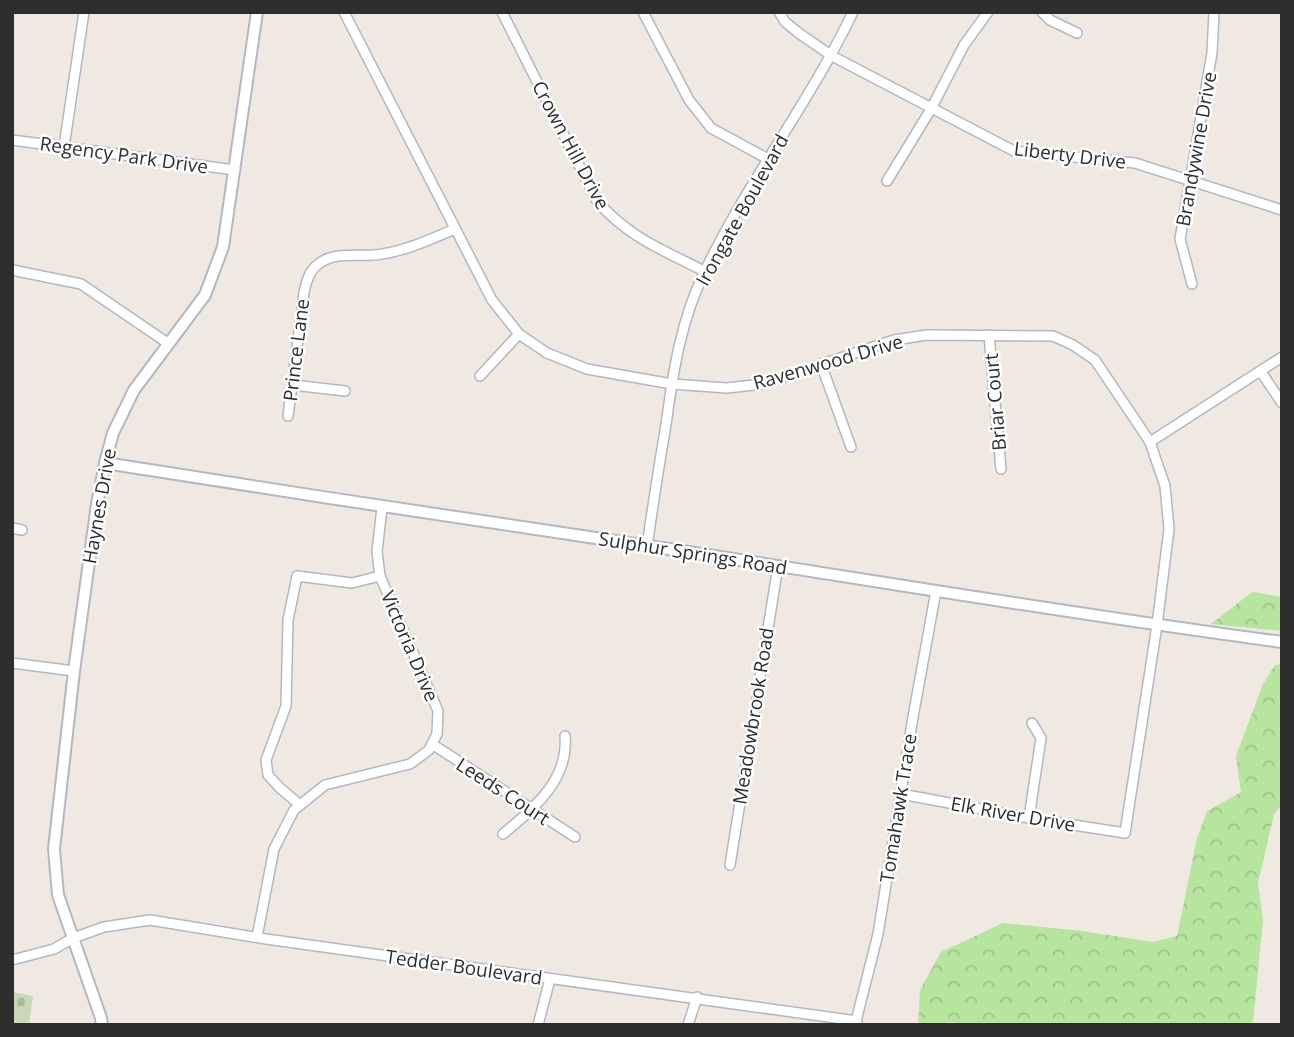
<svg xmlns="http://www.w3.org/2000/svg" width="1294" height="1037" font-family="'Open Sans',sans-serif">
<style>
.forest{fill:url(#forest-crowns)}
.cemetery{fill:url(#cemetery-stones)}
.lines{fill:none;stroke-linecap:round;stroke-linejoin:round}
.minor-casing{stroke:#b4b7c1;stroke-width:12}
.tertiary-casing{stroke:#b4b7c1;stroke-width:14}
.minor{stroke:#fff;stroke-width:9}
.tertiary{stroke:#fff;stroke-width:10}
.labels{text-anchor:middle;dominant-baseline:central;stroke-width:5;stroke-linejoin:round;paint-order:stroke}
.street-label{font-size:19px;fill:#2e2e2e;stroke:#fff}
</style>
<defs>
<pattern id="forest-crowns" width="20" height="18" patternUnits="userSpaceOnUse" patternTransform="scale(1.75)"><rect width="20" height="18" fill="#b6e59e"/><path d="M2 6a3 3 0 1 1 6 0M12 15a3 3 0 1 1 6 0" fill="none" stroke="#9dc588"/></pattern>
<pattern id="cemetery-stones" width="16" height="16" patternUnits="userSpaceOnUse" patternTransform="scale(1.75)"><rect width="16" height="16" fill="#c8d9b8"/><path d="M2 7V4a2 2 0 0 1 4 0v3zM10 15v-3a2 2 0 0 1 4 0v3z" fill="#acbb9e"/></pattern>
</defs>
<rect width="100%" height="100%" fill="#efe9e1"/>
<g class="forest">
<path d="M1252,592L1282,597V631L1211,624Z"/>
<path d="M1282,664V805L1274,814L1258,883L1263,920L1253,1022L1242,1025H955V1022L918,1025L920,990L941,952L1003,923L1082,931L1153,942L1177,936L1197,838L1207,811L1241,792L1236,756L1263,684L1275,665Z"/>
</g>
<path class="cemetery" d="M12,992L33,996L29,1025H12Z"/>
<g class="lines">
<defs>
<g id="minor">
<path d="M344,12L492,300L519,334L547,353L587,369L672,384L727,388L763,384L894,340L927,335L1053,336L1073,345L1095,360L1150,442L1165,486L1169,529L1157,625L1125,833L1029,818L901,794"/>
<path d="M502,12L597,201C628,237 663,250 704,271"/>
<path d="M643,12L689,100L711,128L768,159"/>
<path d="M779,12L785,22L800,34L832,56L1014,151L1135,163L1282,210"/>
<path d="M1042,12L1050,20L1077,33"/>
<path d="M12,140L235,170"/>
<path d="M64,147L84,12"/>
<path d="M887,181L931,109L964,45L988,12"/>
<path d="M12,270L81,284L169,344"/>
<path d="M1192,284L1180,239L1212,53L1214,12"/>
<path d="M989,335L1001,469"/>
<path d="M821,364L851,447"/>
<path d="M1261,372L1282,403"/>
<path d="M480,376L519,334"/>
<path d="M293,385L345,391"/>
<path d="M288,416L304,292C307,279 310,268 323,261C340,251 363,258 382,254C408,250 431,239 455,229"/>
<path d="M1150,442L1282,357"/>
<path d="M12,528L22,530"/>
<path d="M647,546C653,505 659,465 666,425C673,372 681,319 705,271C748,181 810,102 853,12"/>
<path d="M12,663L74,671"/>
<path d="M432,744L575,837"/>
<path d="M300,805L280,788L268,775L266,760L286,706L288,620L297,576L352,583L380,576"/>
<path d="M1029,818L1041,738L1032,723"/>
<path d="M503,834C534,808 569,780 565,736"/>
<path d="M730,865L778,566"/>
<path d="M257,937L274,849L294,810L325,785L410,764L429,750L437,734L438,711L380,576L377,551L382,508"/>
<path d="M12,960L54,949L73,938L104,927L150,920L266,939L857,1021"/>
<path d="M538,1025L550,979"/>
<path d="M688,1025L697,997"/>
<path d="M855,1025L878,934L913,717L936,591"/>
</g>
<g id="tertiary">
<path d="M105,463C286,492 468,519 649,546C860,578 1070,614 1282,642"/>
<path d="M102,1025L101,1018L58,895L54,849L74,671L97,504L105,463L113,433L134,390L205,295L223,247L257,12"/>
</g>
</defs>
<use href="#minor" class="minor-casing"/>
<use href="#tertiary" class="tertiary-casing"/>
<use href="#minor" class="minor"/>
<use href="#tertiary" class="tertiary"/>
</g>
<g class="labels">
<g class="street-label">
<text transform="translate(571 145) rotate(62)">Crown Hill Drive</text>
<text transform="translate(1196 149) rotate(-80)">Brandywine Drive</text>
<text transform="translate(124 155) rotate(8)">Regency Park Drive</text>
<text transform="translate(1070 155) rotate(7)">Liberty Drive</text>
<text transform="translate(742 210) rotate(-61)">Irongate Boulevard</text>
<text transform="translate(296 350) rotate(-83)">Prince Lane</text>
<text transform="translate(828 362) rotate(-16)">Ravenwood Drive</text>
<text transform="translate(995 402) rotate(-95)">Briar Court</text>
<text transform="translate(99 506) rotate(-80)">Haynes Drive</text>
<text transform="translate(693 553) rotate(9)">Sulphur Springs Road</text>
<text transform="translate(410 646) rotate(67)">Victoria Drive</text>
<text transform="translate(753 716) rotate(-81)">Meadowbrook Road</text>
<text transform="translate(503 791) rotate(33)">Leeds Court</text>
<text transform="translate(898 808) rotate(-81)">Tomahawk Trace</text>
<text transform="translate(1013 814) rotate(10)">Elk River Drive</text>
<text transform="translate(464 967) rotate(8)">Tedder Boulevard</text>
</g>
</g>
<rect width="1294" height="1037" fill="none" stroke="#2e2e2e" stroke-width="28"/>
</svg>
